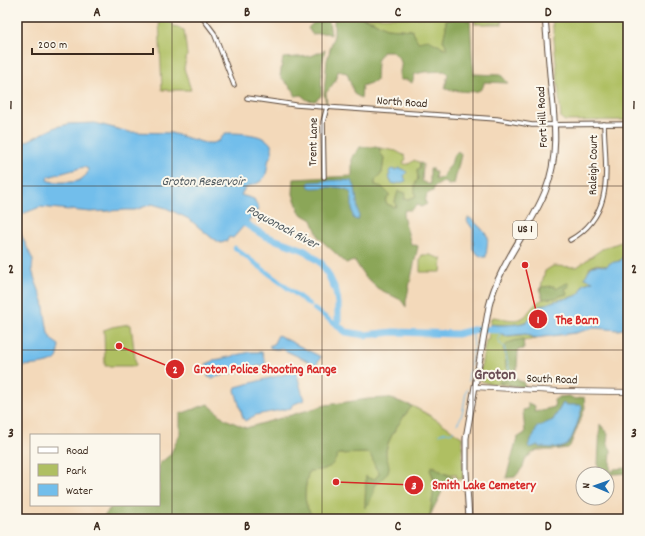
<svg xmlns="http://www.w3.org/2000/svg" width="645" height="536" font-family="Dekko,sans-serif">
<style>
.green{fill:#afbf62;stroke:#757440}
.forest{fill:#8ba658;stroke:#63683b;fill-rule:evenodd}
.water{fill:#72beeb;stroke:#567484;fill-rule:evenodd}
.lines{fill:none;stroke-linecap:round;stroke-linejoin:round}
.stream{stroke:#72beeb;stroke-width:1}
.canal{stroke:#72beeb;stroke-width:4.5}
.river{stroke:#72beeb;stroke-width:7}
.minor-casing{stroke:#574435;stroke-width:5.5}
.secondary-casing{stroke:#574435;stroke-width:6}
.primary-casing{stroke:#574435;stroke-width:7}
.minor{stroke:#fff;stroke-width:3.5}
.secondary{stroke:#fff;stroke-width:4.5}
.primary{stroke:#fff;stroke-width:5}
.grid{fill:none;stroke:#3b2a1e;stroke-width:1;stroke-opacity:0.55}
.labels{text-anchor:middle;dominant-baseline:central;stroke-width:4;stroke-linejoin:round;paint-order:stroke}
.shield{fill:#fbf7ec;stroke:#75685c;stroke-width:1}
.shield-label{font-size:11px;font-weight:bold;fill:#3b2a1e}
.street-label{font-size:12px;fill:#3b2a1e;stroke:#fbf7ec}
.water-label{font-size:13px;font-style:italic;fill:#4c565c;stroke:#fbf7ec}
.district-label{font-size:16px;font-weight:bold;fill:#6c5056;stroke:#fbf7ec}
.leader{fill:none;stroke:#d62828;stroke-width:1.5}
.callout-dot{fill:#d62828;stroke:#fbf7ec;stroke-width:1.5}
.mark-label{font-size:12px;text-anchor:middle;font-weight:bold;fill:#fff}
.callout-label{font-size:13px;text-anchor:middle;font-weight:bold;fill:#d62828;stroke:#fbf7ec;stroke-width:4;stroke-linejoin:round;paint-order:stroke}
.neatline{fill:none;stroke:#3b2a1e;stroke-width:1.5}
.grid-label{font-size:13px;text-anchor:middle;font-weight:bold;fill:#3b2a1e}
</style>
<rect width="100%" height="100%" fill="#fbf7ec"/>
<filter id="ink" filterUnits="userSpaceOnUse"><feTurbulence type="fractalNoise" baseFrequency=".025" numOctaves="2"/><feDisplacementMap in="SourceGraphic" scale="8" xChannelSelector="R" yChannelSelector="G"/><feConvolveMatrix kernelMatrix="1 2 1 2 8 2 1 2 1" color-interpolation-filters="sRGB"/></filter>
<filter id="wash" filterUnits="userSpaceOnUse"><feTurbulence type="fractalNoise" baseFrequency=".012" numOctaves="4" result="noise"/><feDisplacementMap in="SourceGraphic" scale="16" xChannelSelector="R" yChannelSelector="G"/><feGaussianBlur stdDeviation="0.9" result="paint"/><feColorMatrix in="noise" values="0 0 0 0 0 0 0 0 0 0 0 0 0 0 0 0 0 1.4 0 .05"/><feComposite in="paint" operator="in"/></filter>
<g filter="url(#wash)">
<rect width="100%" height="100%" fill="#f3d9ba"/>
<g class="green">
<path d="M159,17H166L175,27L184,30L187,55L184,68L191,90H162Z"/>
<path d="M360,17H459L446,20V28L443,41H444L449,50L441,46L418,43L412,30L386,28L373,21Z"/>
<rect x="475" y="17" width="27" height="7"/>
<path d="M552,17H628V120L565,121L561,118Z"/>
<path d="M380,148L396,151L405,156L406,159L403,163C407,166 411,163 414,160L420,163L419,169L417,170L418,179L416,196L409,199H403L399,191L395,201L396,206L394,207L387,204L385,200L389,196V194L382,187L375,185V181L382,173L384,158L380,153Z"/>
<path d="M628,236V248L621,260L607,266L597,264L590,267L585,278L594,280L584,284L580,293L576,296L551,302C547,305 540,304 537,308C533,312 532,317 528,321C522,325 497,326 490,324L491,318L493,317C504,318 519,324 527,314C533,307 534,304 543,299L540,291L545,271L553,266L577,267L602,249L621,242Z"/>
<path d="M422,255H430L442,259L441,272H420V259Z"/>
<path d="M129,324L131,325L136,366H105L104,330L112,327Z"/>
<path d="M492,331C498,331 500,334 505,335C512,337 519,335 526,334L531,337H539L537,339L523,341V339L505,353L506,367L509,374L501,384L504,382H507L510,385L525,387L486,383L480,380V372L486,340H488L489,333Z"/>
<path d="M412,406C425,412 437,420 449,428C454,431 457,435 462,437L463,479H457L456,474H445L434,466L431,472C438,485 430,504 430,519H317C300,508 305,487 309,470C328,470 328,470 338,454L370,453C374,459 373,467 379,472V474L375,479H370L366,477L365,508L368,505L374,492V485L381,480L388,470C387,464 385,458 386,451C389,435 402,419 412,406Z"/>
</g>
<g class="forest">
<path d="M337,17H360L373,21L386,28L412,30L418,42L428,40L448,50L444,41H443L446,28V20L462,17L468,21V17H470L472,56L474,74L501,75L508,83L484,82C484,85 483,88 480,90C475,94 453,90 445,89L448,74L445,71L424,72L415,74L412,83L408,80H400C398,63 408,66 392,51H383L377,61L376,81L362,86L361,98L354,94L347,73L338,71L336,80L326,93L327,106L324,94L327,60L334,35V20Z"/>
<path d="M329,20L331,35L326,33L312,34L308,28L313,23Z"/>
<path d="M325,50L322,65L321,96L315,101L307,100L301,95L295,96L294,91L280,76L283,58L311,56Z"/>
<path d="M360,147H375L380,148V153L384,158L382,173L375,181V185L382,187L389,194V196L385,201L387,204L394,207L396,206L395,202L398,191L406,193L404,199H409L416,196C414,190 414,183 418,179L417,169H419L420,163L423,164L422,181L430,185V169H433L432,171H436L435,180L443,177C444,172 447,170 450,166C454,158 450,159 458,151L461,155L454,184L448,185L445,181L434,187L433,191L427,194L425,201L427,204L421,207L417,205L411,210H405L403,216L411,244L418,246L406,301V307L401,300L377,288L371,281L365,277L355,261L346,263L319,238L312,220L300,213L293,194L294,179L352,176V158Z"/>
<path d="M567,283L569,284L568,288H565L567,294L555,298L543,299L540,291L541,287L554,286L556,289Z"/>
<path d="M523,339L524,349L518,350L517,368L516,369L514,374L517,380L523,382L525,387L510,385L507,382H504L501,384L499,382L502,378L508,376L509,374L506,368L505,353L503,349C507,341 515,341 523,339Z"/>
<path d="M569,396L575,399L584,397L585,408L570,446L568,448L552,450H537L526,458L523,467L515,477L506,478L517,438L525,433L523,410L528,409V403L535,406L534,412L546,410V409L555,407L554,400L559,397ZM563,403L567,405L582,406V409C579,417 572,443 565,446C557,449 547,447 539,447L538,445L530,440L549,423L553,420Z"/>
<path d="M387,398L395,400L412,406C402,419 390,434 386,450C385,457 388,460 389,466C390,474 380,481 374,485V492L368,505L365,508L366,476L370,479H375L379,474V472C373,467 374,459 369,453L338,454C332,470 324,470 309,471C305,487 300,508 317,519H102L113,505H159V464L170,455L180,434V414L208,404L225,419L246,428L326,405L368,399Z"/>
<path d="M600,424L608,434L607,443L611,450L610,469L613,472L614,469L628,468V473L613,474L607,481V474H599L598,465Z"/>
<path d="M432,466L445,474L455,477V481C451,485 447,484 443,487C441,497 433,507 430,517C430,505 437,486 433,476C432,474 431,472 430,470Z"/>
</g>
<g class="water">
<path d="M95,123L129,132L171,133L205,143H213L219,141L224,134L226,133C239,133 276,133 272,153C271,158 271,155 269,159C267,165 268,174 263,179C256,187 246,183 241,195L254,199L259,209L233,238L229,237L227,241L221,243L213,239L189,219L166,208L152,204L135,210H126L90,212L40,207L20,215L18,220L19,230L33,260L32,269L34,277L43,301L48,333L52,340L59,345C58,349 59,355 57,358C53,365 25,366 17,366V146L56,127L69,124ZM84,167L88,169L87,174C79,182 77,182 67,182C60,182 54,183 47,180L48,177Z"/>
<path d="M400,168L407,172L404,176L406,181L396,184L392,183L388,176L390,175L389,172L391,169L395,170Z"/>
<path d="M341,180L352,181L355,187L359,217L358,220L354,219L353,217C351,210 353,201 351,194C348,184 321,188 312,188L309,187L308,184L310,182Z"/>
<path d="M468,218H470L481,228L488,237L486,257C481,258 476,253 473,249V229L467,221Z"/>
<path d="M628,248V328L618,330L594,328L575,333L535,338L526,334L506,336L496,331L489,333L490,324C497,326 522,325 528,321C532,317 533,312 537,308C540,304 547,305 551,302L576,296L580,293L584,284L593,281L585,278C591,264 592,265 607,266L610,263L620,261Z"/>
<path d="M278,335L321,357L316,365L282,349H275L270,348V345H273Z"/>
<path d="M250,352H262L266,364L212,378L208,377L206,364L211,362L213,360L220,359Z"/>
<path d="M296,371L304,400L292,405L291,408L256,415L245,421L243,418L235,390L236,387Z"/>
<path d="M563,403L567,405H581L582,407C581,414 572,441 567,445C560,450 546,447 539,447L538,445L530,448L528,446C531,439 535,434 537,427L553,420Z"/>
</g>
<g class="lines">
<g class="stream">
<path d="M501,333L498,340L501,345L504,347L511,377"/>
<path d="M468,381L474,345L472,331"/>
<path d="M457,424C465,413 463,402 467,389"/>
<path d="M439,434L446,432L451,433L454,430"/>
</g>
<g class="canal">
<path d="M235,248L310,305"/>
<path d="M314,309L338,326"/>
</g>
<path class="river" d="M238,219L265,236L304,250L321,263L328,274L336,291L338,303V326L346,332L365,335L394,332L457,334L477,329L498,330"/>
</g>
</g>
<g filter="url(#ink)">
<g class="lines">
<defs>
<g id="minor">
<path d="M202,17L214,33L234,85"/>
<path d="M247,98L296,105L497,119L532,125L628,124"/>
<path d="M324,177L323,122L327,107"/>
<path d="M570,240C616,214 605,169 604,124"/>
</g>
<path id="secondary" d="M475,387L558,391L628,392"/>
<path id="primary" d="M469,519L466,472V438L489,306C499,264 529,231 545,192C559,158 555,122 551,87C549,64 547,40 545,17"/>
</defs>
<use href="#minor" class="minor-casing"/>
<use href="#secondary" class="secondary-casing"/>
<use href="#primary" class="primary-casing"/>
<use href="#minor" class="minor"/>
<use href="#secondary" class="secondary"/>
<use href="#primary" class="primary"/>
</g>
</g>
<path class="grid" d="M172,17V519M322,17V519M473,17V519M17,186H628M17,350H628"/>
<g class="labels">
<rect class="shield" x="513" y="221" width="24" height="18" rx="3"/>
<g class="shield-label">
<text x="525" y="230">US 1</text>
</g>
<g class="street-label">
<text transform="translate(402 103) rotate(4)">North Road</text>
<text transform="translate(543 117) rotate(-93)">Fort Hill Road</text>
<text transform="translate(314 142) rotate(-89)">Trent Lane</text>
<text transform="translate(594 165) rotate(-89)">Raleigh Court</text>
<text transform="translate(552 380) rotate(2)">South Road</text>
</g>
<g class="water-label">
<text x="203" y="182">Groton Reservoir</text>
<text transform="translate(282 228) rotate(28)">Poquonock River</text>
</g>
<g class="district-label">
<text x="495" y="375">Groton</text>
</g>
</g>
<path class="leader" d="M525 265L538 319M119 346L175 369M336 482L414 485"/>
<g class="callout-dot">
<circle cx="525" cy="265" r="4"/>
<circle cx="119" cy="346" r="4"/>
<circle cx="336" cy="482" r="4"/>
<circle cx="538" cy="319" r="10"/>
<circle cx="175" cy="369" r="10"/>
<circle cx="414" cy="485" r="10"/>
</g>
<g class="mark-label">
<text x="538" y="323">1</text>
<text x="175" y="373">2</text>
<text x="414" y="489">3</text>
</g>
<g class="callout-label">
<text x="577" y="324">The Barn</text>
<text x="265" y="373">Groton Police Shooting Range</text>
<text x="484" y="489">Smith Lake Cemetery</text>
</g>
<rect width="645" height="536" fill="none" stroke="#fbf7ec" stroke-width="44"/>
<rect x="30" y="434" width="130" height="72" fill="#fbf7ec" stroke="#aea59a"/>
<rect x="38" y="447" width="20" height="6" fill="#ffffff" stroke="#aea59a"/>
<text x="66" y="454" font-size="12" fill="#3b2a1e">Road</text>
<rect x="38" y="464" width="20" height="12" fill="#afbf62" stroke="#aea59a"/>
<text x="66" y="474" font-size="12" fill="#3b2a1e">Park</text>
<rect x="38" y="484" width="20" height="12" fill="#72beeb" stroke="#aea59a"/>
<text x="66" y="494" font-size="12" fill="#3b2a1e">Water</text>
<g transform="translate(595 486) rotate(272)"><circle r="19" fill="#fbf7ec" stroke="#aea59a"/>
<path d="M0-3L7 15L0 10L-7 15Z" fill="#1f6fb2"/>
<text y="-6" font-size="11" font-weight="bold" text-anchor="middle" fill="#3b2a1e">N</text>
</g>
<path d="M32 48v6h121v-6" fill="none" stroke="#3b2a1e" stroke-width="2"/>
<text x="38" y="48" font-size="12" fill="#3b2a1e" stroke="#fbf7ec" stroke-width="3" paint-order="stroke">200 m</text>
<rect x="22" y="22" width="601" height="492" class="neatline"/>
<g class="grid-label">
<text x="97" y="16">A</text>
<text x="247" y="16">B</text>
<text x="398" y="16">C</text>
<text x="548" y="16">D</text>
<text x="11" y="109">1</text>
<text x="634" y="109">1</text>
<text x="11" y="273">2</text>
<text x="634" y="273">2</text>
<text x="11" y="437">3</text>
<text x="634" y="437">3</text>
<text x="97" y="530">A</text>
<text x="247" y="530">B</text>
<text x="398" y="530">C</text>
<text x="548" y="530">D</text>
</g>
</svg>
